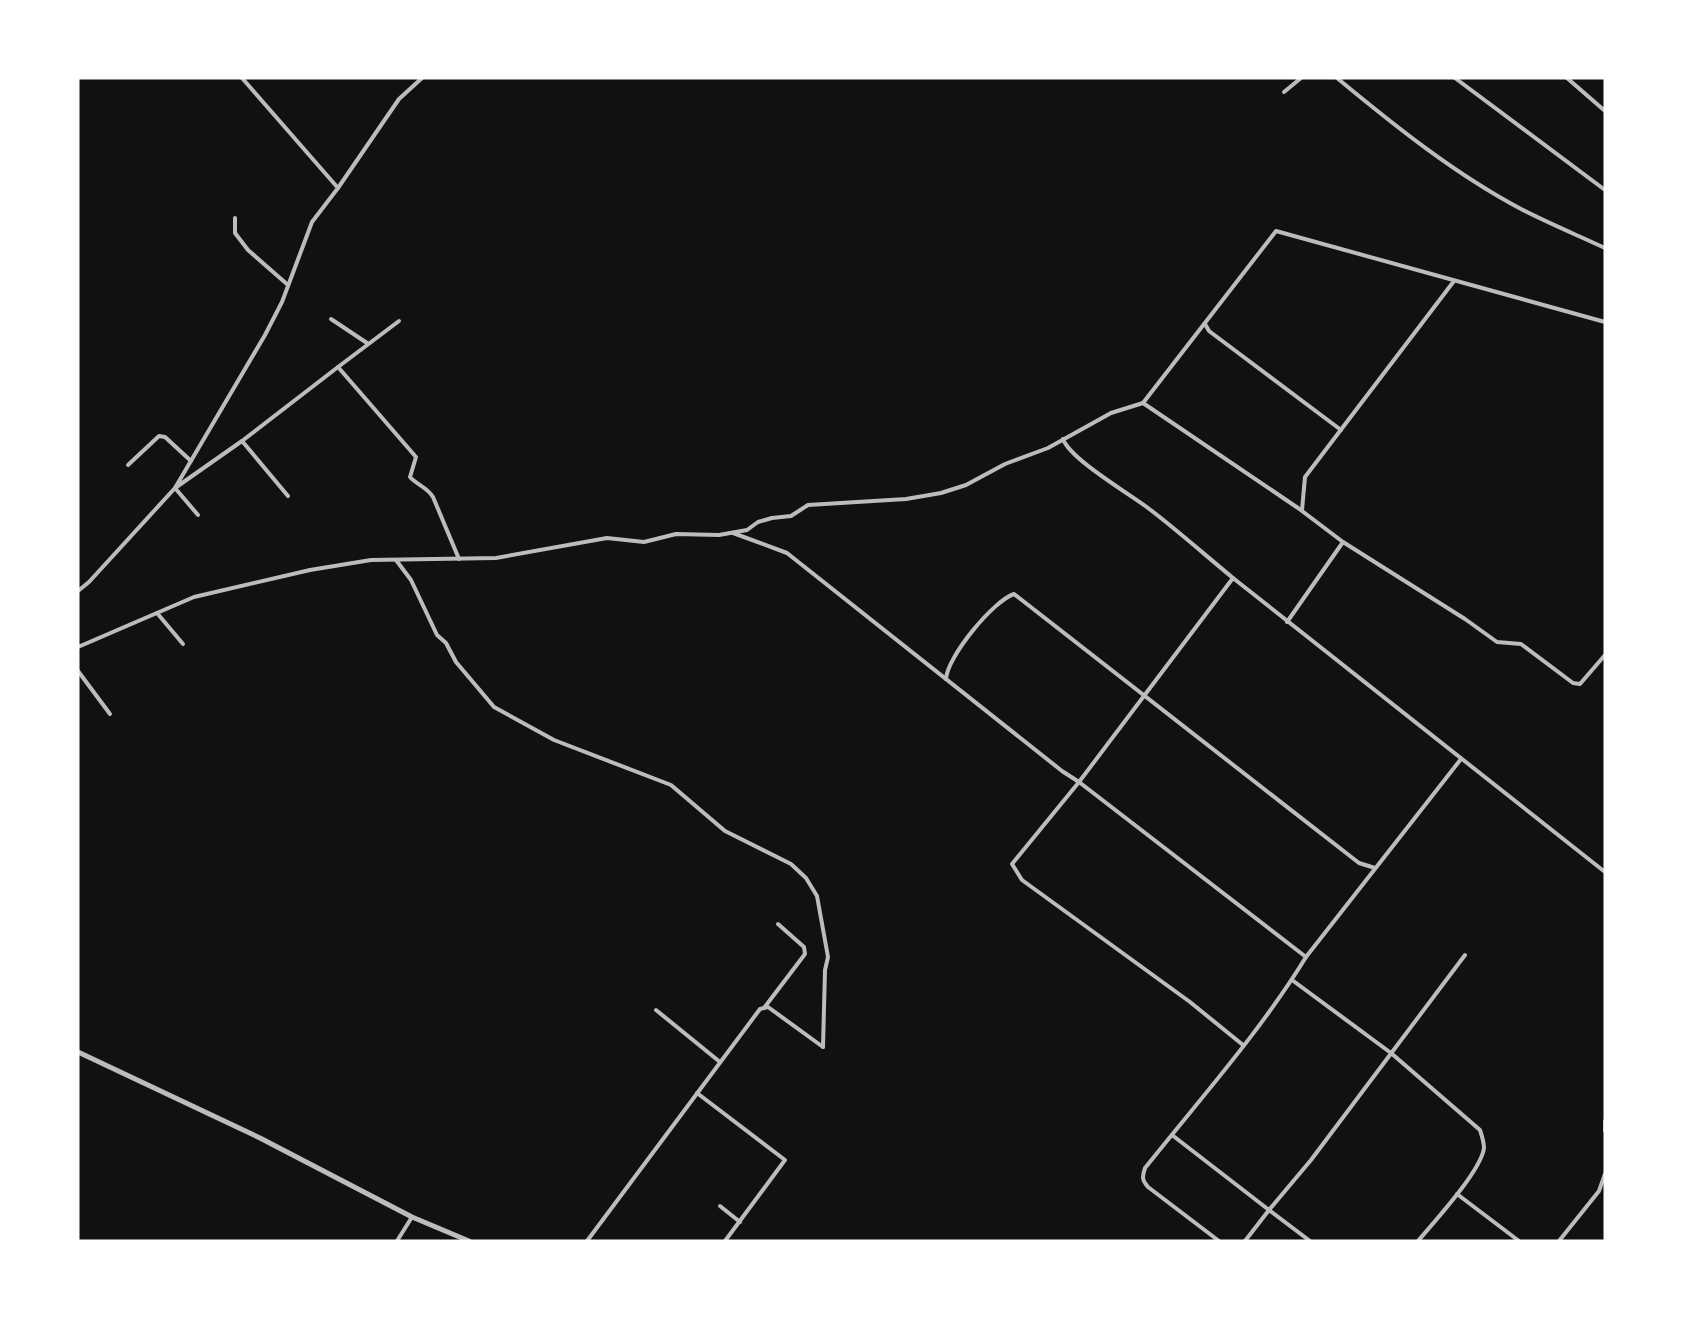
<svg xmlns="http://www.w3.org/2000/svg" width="1683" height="1319" font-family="Overpass,sans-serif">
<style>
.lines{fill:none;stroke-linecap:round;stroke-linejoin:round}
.minor{stroke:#bcbcbc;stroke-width:4}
.tertiary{stroke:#bcbcbc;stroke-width:5}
</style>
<rect width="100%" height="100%" fill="#111"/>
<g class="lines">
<g class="minor">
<path d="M1337,78C1395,126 1455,174 1521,209C1548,223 1577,235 1605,248"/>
<path d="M1455,78L1605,190"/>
<path d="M1567,78L1605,111"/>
<path d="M1284,92L1301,78"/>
<path d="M338,188L399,99L422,78"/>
<path d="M235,218V233L248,250L288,285"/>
<path d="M331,319L367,343"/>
<path d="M1205,324L1209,331L1341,430"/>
<path d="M338,367L399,321"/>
<path d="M1063,439C1070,459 1128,493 1148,508C1177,530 1205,555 1233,578"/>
<path d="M242,441L288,496"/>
<path d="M128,465L159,436L165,437L191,461"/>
<path d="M1302,510L1305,477L1454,281"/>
<path d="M198,515L175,488L242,441L338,367L416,457L410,477C417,485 427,487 433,497L459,559"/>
<path d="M733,533L787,553L1062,771L1079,782L1233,578L1605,872"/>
<path d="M1343,542L1298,508L1143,403L1276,231L1605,322"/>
<path d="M396,560L411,580L437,635L446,643L456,662L494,707L554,740L671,785L725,831L791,864L806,878L817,896L828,957L825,970L823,1047"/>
<path d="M78,591L89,582L175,488L265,335L282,302L312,222L338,188L242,78"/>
<path d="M157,613L183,644"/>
<path d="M1287,622L1343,542L1465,619L1497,642L1521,644L1573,683L1580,684L1605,655"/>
<path d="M78,647L194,597L310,570L371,560L496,558L607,538L644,542L676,534L719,535L747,530L758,522L772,518L791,516L808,505L906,499L941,493L966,485L1005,464L1048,448L1111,413L1143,403"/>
<path d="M78,671L110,714"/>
<path d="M946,679C947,657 993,601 1014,594L1359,863L1375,868"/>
<path d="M1306,957L1461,759"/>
<path d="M1292,980L1391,1053L1480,1130C1482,1136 1484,1142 1484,1148C1481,1171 1434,1222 1418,1241"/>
<path d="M764,1008L805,954L804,947L778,924"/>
<path d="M656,1010L720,1062"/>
<path d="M697,1093L785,1160L725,1241"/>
<path d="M1605,1121V1131"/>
<path d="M1172,1135L1269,1210L1311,1160L1465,955"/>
<path d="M1457,1194L1519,1241"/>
<path d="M720,1206L740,1222"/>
<path d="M397,1241L412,1217"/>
<path d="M587,1241L760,1009L768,1007L823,1047"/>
<path d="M1219,1241L1148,1187C1142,1180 1142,1177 1145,1168C1200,1099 1260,1032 1306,957L1079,782L1012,864L1022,880L1190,1002L1243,1045"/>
<path d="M1245,1241L1269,1210L1310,1241"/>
<path d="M1559,1241L1599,1191L1605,1174"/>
</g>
<path class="tertiary" d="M78,1052L260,1138L412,1217L469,1241"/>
</g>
<rect width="1683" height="1319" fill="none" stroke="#ffffff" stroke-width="159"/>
</svg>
